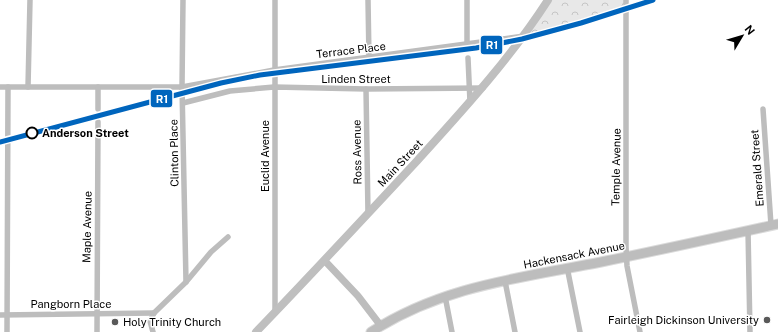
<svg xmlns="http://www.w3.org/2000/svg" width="778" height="332" font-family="'Public Sans',sans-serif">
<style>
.park{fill:url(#park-crowns)}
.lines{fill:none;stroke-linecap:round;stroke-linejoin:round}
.primary-casing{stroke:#dbdbdb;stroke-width:11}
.minor{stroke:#bdbdbd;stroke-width:5.5}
.tertiary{stroke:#bdbdbd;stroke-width:7}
.secondary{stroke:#bfbfbf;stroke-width:8}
.primary{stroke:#bdbdbd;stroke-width:9}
.rail-1-casing{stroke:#fff;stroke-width:8}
.rail-1{stroke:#0065bd;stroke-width:5}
.stop-dot{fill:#fff;stroke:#000;stroke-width:2}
.poi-dot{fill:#595959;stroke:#fff;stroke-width:1.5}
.labels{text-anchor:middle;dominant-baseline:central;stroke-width:3;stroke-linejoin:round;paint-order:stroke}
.street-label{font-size:11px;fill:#000;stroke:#fff}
.stop-label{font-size:11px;font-weight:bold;fill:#000;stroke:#fff;text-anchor:start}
.poi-label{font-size:11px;fill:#000;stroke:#fff;text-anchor:end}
.line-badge{stroke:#fff;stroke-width:1.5}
.badge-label{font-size:11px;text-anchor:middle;font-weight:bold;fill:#fff}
</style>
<defs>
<pattern id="park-crowns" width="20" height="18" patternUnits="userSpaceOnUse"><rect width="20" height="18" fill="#e8e8e8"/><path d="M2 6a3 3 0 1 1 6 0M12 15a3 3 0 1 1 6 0" fill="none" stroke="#c5c5c5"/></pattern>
</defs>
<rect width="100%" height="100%" fill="#fff"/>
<path class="park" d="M548,0H626V6L522,39Z"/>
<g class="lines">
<defs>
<path id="primary" d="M371,332C442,286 520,278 601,262C660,250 719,237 778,224"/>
</defs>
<use href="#primary" class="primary-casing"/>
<g class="minor">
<path d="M183,0L182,87L186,282"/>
<path d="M275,0V312"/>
<path d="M368,0L369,58"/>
<path d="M467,0V44"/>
<path d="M626,0V247L627,266L640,332"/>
<path d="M468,58L470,102"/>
<path d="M0,87H182L274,70L524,36"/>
<path d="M28,87L30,0"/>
<path d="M98,87V109"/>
<path d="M366,89L368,214"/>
<path d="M183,103L230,91L274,87L366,89L483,88"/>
<path d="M763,109L771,225"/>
<path d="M748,230L750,332"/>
<path d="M567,267L580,332"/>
<path d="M505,281L515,332"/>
<path d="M445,296L452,332"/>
<path d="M0,315L154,313"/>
<path d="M7,332L8,87"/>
<path d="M97,332L98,122"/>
<path d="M153,332L150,321L154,313L186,282L211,252L228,237"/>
</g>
<path class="tertiary" d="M325,261L358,296L381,326"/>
<path class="secondary" d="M256,332C310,276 363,219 416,162C463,110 510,59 548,0"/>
<use href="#primary" class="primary"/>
<defs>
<path id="rail-1" d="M0,142L221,83L260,75L476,48L522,39L581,23L653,0"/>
</defs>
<use href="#rail-1" class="rail-1-casing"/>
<use href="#rail-1" class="rail-1"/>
</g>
<circle class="stop-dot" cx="32" cy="133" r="5.5"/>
<g class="poi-dot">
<circle cx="767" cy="320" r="4"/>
<circle cx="115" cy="322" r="4"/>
</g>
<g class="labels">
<g class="street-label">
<text transform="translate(351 50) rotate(-7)">Terrace Place</text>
<text x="356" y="79">Linden Street</text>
<text transform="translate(357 152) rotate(-91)">Ross Avenue</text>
<text transform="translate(174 153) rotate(-91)">Clinton Place</text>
<text transform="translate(265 156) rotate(-90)">Euclid Avenue</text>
<text transform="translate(400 163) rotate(-47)">Main Street</text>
<text transform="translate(616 167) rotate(-89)">Temple Avenue</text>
<text transform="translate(757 168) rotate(-94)">Emerald Street</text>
<text transform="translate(87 227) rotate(-89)">Maple Avenue</text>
<text transform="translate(574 255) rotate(-11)">Hackensack Avenue</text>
<text x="71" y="304">Pangborn Place</text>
</g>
<g class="stop-label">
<text x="42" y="133">Anderson Street</text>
</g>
<g class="poi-label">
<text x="759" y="320">Fairleigh Dickinson University</text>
<text x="123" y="322" text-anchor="start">Holy Trinity Church</text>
</g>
</g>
<g class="line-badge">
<rect x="480" y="35" width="23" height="20" rx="4" fill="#0065bd"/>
<rect x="150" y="89" width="23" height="19" rx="4" fill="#0065bd"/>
</g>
<g class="badge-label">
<text x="492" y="49">R1</text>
<text x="162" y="103">R1</text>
</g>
<g transform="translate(742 36) rotate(52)" stroke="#ffffff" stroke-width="3" paint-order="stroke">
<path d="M0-3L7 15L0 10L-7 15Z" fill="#000000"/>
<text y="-6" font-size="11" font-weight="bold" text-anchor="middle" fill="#000000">N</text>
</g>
</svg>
